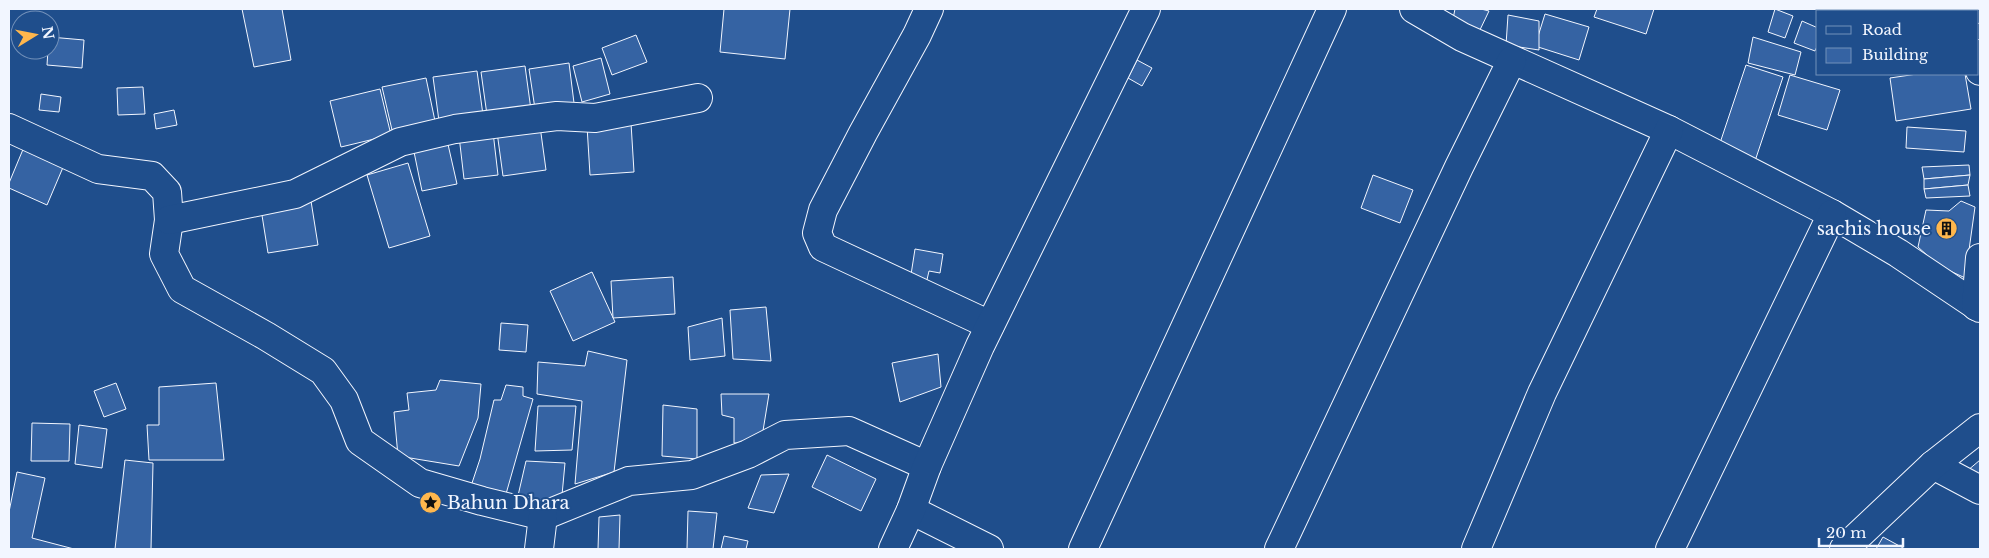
<svg xmlns="http://www.w3.org/2000/svg" width="1989" height="558" font-family="'Libre Baskerville',serif">
<style>
.building{fill:#3563a3;stroke:#f2f6ff}
.lines{fill:none;stroke-linecap:round;stroke-linejoin:round}
.minor-casing{stroke:#f2f6ff;stroke-width:30}
.minor{stroke:#1f4e8c;stroke-width:28}
.labels{text-anchor:middle;dominant-baseline:central;stroke-width:4;stroke-linejoin:round;paint-order:stroke}
.poi-label{font-size:18px;fill:#f2f6ff;stroke:#1f4e8c;text-anchor:end}
</style>
<rect width="100%" height="100%" fill="#1f4e8c"/>
<g class="building">
<path d="M242,9H282L291,60L254,67Z"/>
<path d="M724,9H790L785,59L720,52Z"/>
<path d="M1455,9H1481L1489,11L1478,34L1453,19Z"/>
<path d="M1597,9H1654L1646,34L1594,17Z"/>
<path d="M1775,9L1793,16L1785,38L1768,32Z"/>
<path d="M1545,14L1589,27L1579,60L1535,46Z"/>
<path d="M1508,15L1539,21V50L1506,45Z"/>
<path d="M1802,21L1818,28V44L1815,51L1794,43Z"/>
<path d="M636,35L647,62L612,75L602,48Z"/>
<path d="M50,37L84,40L82,68L47,65L48,50H50Z"/>
<path d="M1753,37L1801,52L1795,75L1748,63Z"/>
<path d="M601,58L610,94L582,102L573,66Z"/>
<path d="M1137,60L1152,68L1142,86L1128,78Z"/>
<path d="M569,63L574,103L535,109L529,69Z"/>
<path d="M1746,65L1783,77L1755,161L1718,149Z"/>
<path d="M525,66L531,110L487,115L481,72Z"/>
<path d="M477,71L483,115L439,121L433,77Z"/>
<path d="M1917,74H1965L1971,109L1896,121L1890,78Z"/>
<path d="M1790,75L1840,90L1827,130L1778,115Z"/>
<path d="M426,78L435,121L392,130L382,87Z"/>
<path d="M143,87L145,114L118,115L117,88Z"/>
<path d="M380,89L391,135L341,147L330,101Z"/>
<path d="M41,94L61,97L59,112L39,110Z"/>
<path d="M174,110L177,125L156,129L154,114Z"/>
<path d="M631,123L634,172L590,175L587,126Z"/>
<path d="M540,126L546,170L503,176L497,132Z"/>
<path d="M1907,127L1966,131L1964,152L1906,148Z"/>
<path d="M493,132L498,175L464,179L459,136Z"/>
<path d="M447,140L457,184L422,191L413,147Z"/>
<path d="M24,147L64,165L47,205L9,188V183Z"/>
<path d="M408,163L430,236L389,248L367,175Z"/>
<path d="M1969,165L1970,175L1924,179L1922,167Z"/>
<path d="M1373,175L1413,190L1400,223L1361,208Z"/>
<path d="M1970,175L1968,185L1924,189V179Z"/>
<path d="M1968,185L1970,196L1926,198L1924,189Z"/>
<path d="M311,201L318,245L268,253L261,209Z"/>
<path d="M1961,201L1975,207L1969,250L1972,281L1939,266L1918,247L1926,210L1949,211Z"/>
<path d="M915,249L943,254L940,273L929,271L926,284L910,281Z"/>
<path d="M592,272L615,322L573,341L550,291Z"/>
<path d="M673,277L675,314L613,318L611,281Z"/>
<path d="M766,307L771,361L733,359L730,310Z"/>
<path d="M722,318L725,356L690,360L688,327Z"/>
<path d="M501,323L528,325L526,352L499,350Z"/>
<path d="M588,351L627,360L614,472L575,484L582,401L537,394L538,362L585,366Z"/>
<path d="M938,354L941,387L900,402L892,363Z"/>
<path d="M440,380L481,384L478,418L459,466L398,456L394,412L409,410L407,393L436,390Z"/>
<path d="M116,383L126,409L104,417L94,391Z"/>
<path d="M216,383L224,460H149L147,425H159V387Z"/>
<path d="M506,385L523,387V396L533,399L504,501L469,492L480,459L494,400H501Z"/>
<path d="M721,394H769L761,443H734V418L722,415Z"/>
<path d="M663,405L697,409V459L662,456Z"/>
<path d="M538,406H576L572,450L535,451Z"/>
<path d="M32,423L70,424L69,461H31Z"/>
<path d="M79,425L107,429L102,468L75,464Z"/>
<path d="M827,455L876,479L861,511L812,487Z"/>
<path d="M125,460L153,463L151,549H115Z"/>
<path d="M1980,460V477L1967,471Z"/>
<path d="M526,461L565,463L561,506L517,500Z"/>
<path d="M17,472L45,478L32,538L74,549H9V512Z"/>
<path d="M789,474L774,513L748,508L761,475Z"/>
<path d="M688,511L717,513L713,549H687Z"/>
<path d="M620,515L619,549H598L599,517Z"/>
<path d="M724,536L748,541L746,549H721Z"/>
<path d="M1883,537L1905,549H1876Z"/>
</g>
<g class="lines">
<defs>
<g id="minor">
<path d="M929,9L917,35L863,133L823,210L817,233L823,247L990,325"/>
<path d="M1414,9L1462,37L1669,130L1832,214L1898,253L1980,308"/>
<path d="M1971,9V11"/>
<path d="M1978,54L1980,71"/>
<path d="M9,128L98,169L152,176L167,192L169,220L164,254L182,289L266,336L323,371L344,400L360,441L420,483L482,501L543,516L629,481L692,475L748,454L785,435L849,431L927,466"/>
<path d="M169,220L295,194L400,142L455,129L557,116L595,118L698,98"/>
<path d="M1976,306L1980,258"/>
<path d="M1933,465L1980,490"/>
<path d="M911,510L989,549"/>
<path d="M539,549L543,516"/>
<path d="M893,549L911,510L927,466L980,346L1146,9"/>
<path d="M1083,549L1332,9"/>
<path d="M1279,549L1459,167L1512,60"/>
<path d="M1476,549L1542,393L1669,130"/>
<path d="M1670,549L1832,214"/>
<path d="M1844,549L1933,465L1980,428"/>
</g>
</defs>
<use href="#minor" class="minor-casing"/>
<use href="#minor" class="minor"/>
</g>
<defs>
<symbol id="building-disc" viewBox="-11 -11 22 22"><circle r="9.5" fill="#ffb74d" stroke="#1f4e8c"/><path d="M-4-6H4V6H1V3H-1V6H-4ZM-2.5-4.3h1.7v1.8h-1.7ZM.8-4.3h1.7v1.8H.8ZM-2.5-1h1.7V.8h-1.7ZM.8-1h1.7V.8H.8Z" fill="#111"/></symbol>
<symbol id="sight-disc" viewBox="-11 -11 22 22"><circle r="9.5" fill="#ffb74d" stroke="#1f4e8c"/><path d="M0-6L1.8-2.2L6-1.7L2.9 1.2L3.7 5.4L0 3.3L-3.7 5.4L-2.9 1.2L-6-1.7L-1.8-2.2Z" fill="#111"/></symbol>
</defs>
<g fill-rule="evenodd">
<use href="#building-disc" x="1934" y="216" width="25" height="25"/>
<use href="#sight-disc" x="418" y="490" width="25" height="25"/>
</g>
<g class="labels">
<g class="poi-label">
<text x="1931" y="229">sachis house</text>
<text x="447" y="503" text-anchor="start">Bahun Dhara</text>
</g>
</g>
<rect width="1989" height="558" fill="none" stroke="#f2f6ff" stroke-width="20"/>
<rect x="1816" y="10" width="162" height="65" fill="#1f4e8c" stroke="#7391ba"/>
<rect x="1826" y="26" width="25" height="8" fill="#1f4e8c" stroke="#7391ba"/>
<text x="1862" y="35" font-size="15" fill="#f2f6ff">Road</text>
<rect x="1826" y="48" width="25" height="15" fill="#3563a3" stroke="#7391ba"/>
<text x="1862" y="60" font-size="15" fill="#f2f6ff">Building</text>
<g transform="translate(35 35) rotate(80)"><circle r="24" fill="#1f4e8c" stroke="#7391ba"/>
<path d="M0-4L9 19L0 12L-9 19Z" fill="#ffb74d"/>
<text y="-8" font-size="14" font-weight="bold" text-anchor="middle" fill="#f2f6ff">N</text>
</g>
<path d="M1819 538v8h84v-8" fill="none" stroke="#f2f6ff" stroke-width="2.5"/>
<text x="1826" y="538" font-size="15" fill="#f2f6ff" stroke="#1f4e8c" stroke-width="4" paint-order="stroke">20 m</text>
</svg>
